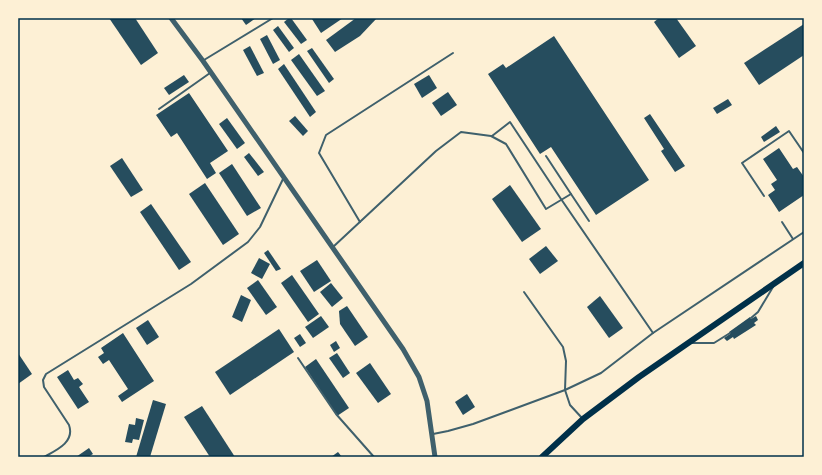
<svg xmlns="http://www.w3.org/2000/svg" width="822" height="475" font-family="'Source Sans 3',sans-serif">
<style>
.building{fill:#264d5e}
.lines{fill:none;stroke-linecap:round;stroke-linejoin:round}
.service{stroke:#3f606c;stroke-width:2}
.tertiary{stroke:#3f606c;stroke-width:5}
.secondary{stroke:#003049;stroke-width:6}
.neatline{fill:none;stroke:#003049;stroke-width:1.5}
</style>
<rect width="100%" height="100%" fill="#fdf0d5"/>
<g class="building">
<path d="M109,18H135L158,53L141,65Z"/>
<path d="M241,18H256L246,25Z"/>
<path d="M289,18H291L307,40L301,44L284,22Z"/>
<path d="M314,18H343L321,33L312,19Z"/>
<path d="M356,18H377L360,36L335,52L326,40Z"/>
<path d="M659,18H676L696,46L679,58L654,22Z"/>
<path d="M804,24V55L759,85L744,63Z"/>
<path d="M278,26L294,48L289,52L273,30Z"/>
<path d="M267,35L280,60L273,64L260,39Z"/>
<path d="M554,36L649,180L596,215L551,147L540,154L488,74L503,64L506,68Z"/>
<path d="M250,46L264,73L257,76L243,50Z"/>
<path d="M312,48L334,79L329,83L307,51Z"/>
<path d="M299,54L325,91L317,96L291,60Z"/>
<path d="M284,64L316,112L310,117L278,69Z"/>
<path d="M184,75L189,82L169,95L164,88Z"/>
<path d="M429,75L437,88L422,98L414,84Z"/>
<path d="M448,92L457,105L441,116L432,103Z"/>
<path d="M189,93L228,151L210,163L216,173L207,179L177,133L171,137L156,115Z"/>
<path d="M728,99L732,105L717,114L713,108Z"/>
<path d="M650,114L685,166L675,172L661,151L664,149L644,118Z"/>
<path d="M295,116L308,131L303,136L289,121Z"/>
<path d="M227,118L245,143L237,149L219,124Z"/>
<path d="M776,126L780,132L764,142L761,137Z"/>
<path d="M779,148L793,169L797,167L804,177V195L779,212L768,195L775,190L771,184L777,180L763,159Z"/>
<path d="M249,153L264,172L258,176L244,157Z"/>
<path d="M122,158L143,190L131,197L110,166Z"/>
<path d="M232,164L261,208L247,216L219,173Z"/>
<path d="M205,183L239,234L223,245L189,194Z"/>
<path d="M510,185L541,229L522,242L492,199Z"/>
<path d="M151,204L191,262L179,270L140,212Z"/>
<path d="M546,246L558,261L540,274L529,259Z"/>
<path d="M268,250L281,269L276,271L264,253Z"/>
<path d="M259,258L270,264L262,279L251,273Z"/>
<path d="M317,260L331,281L314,292L300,271Z"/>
<path d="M292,275L319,314L308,322L281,283Z"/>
<path d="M258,280L277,307L266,315L247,288Z"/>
<path d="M331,283L343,298L332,307L320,292Z"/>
<path d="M241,295L251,300L242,322L232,317Z"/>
<path d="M600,296L623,328L609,338L587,307Z"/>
<path d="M347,306L368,337L355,346L340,324L339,311Z"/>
<path d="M321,316L329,327L313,338L305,327Z"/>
<path d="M756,316L758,320L754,323L756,325L734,339L733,337L727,341L724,338L730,334L729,332L750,317L751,319Z"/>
<path d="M148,320L159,337L147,345L136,328Z"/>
<path d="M279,329L294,352L230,395L215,372Z"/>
<path d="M123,333L154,381L122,402L118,396L128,389L109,360L103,364L98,357L104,353L101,348Z"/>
<path d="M300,334L306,343L300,347L294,338Z"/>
<path d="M336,341L340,348L334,352L330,345Z"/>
<path d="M18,353L32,374L18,384Z"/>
<path d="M337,353L350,373L343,378L329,358Z"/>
<path d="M316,359L349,408L337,416L305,367Z"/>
<path d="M370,363L391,394L378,403L356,373Z"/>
<path d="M68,370L74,380L78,378L83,384L79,387L89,402L78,409L57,377Z"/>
<path d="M467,394L475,407L463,415L455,402Z"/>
<path d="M153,400L166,404L150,457H136Z"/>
<path d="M202,406L235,457H210L184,417Z"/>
<path d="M136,418L144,420L139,440L133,439L132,443L125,442L129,424L135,425Z"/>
<path d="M89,448L93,454L88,457H76Z"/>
<path d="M338,452L342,457H331Z"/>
</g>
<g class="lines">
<g class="service">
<path d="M204,60L273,18"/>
<path d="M159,109L210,73"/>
<path d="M492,136L510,122L561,199L653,333"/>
<path d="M571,194L589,221"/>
<path d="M764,196L742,163L789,131L804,153"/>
<path d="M360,222L319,153L326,135L453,53"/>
<path d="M782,222L793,239"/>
<path d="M333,247L436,151L461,132L491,136L506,144L546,209L571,194L546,156"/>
<path d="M524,292L563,347L566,361L565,390L570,405L582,418"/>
<path d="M751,318L758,312L773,287"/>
<path d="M692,343H714L730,333"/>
<path d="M298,358L336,414L374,457"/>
<path d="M433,434L448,431L473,424L565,390L601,373L653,333L804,232"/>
<path d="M44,457C57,450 75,442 69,425L44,387L43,380L46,374L191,284L248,242L260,227L283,179"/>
</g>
<path class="tertiary" d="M171,18L203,61L403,349L419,377L427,401L435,457"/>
<path class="secondary" d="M542,457L583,419L639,377L804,263"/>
</g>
<rect width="822" height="475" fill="none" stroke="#fdf0d5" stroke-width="38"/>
<rect x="19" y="19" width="784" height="437" class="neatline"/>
</svg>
